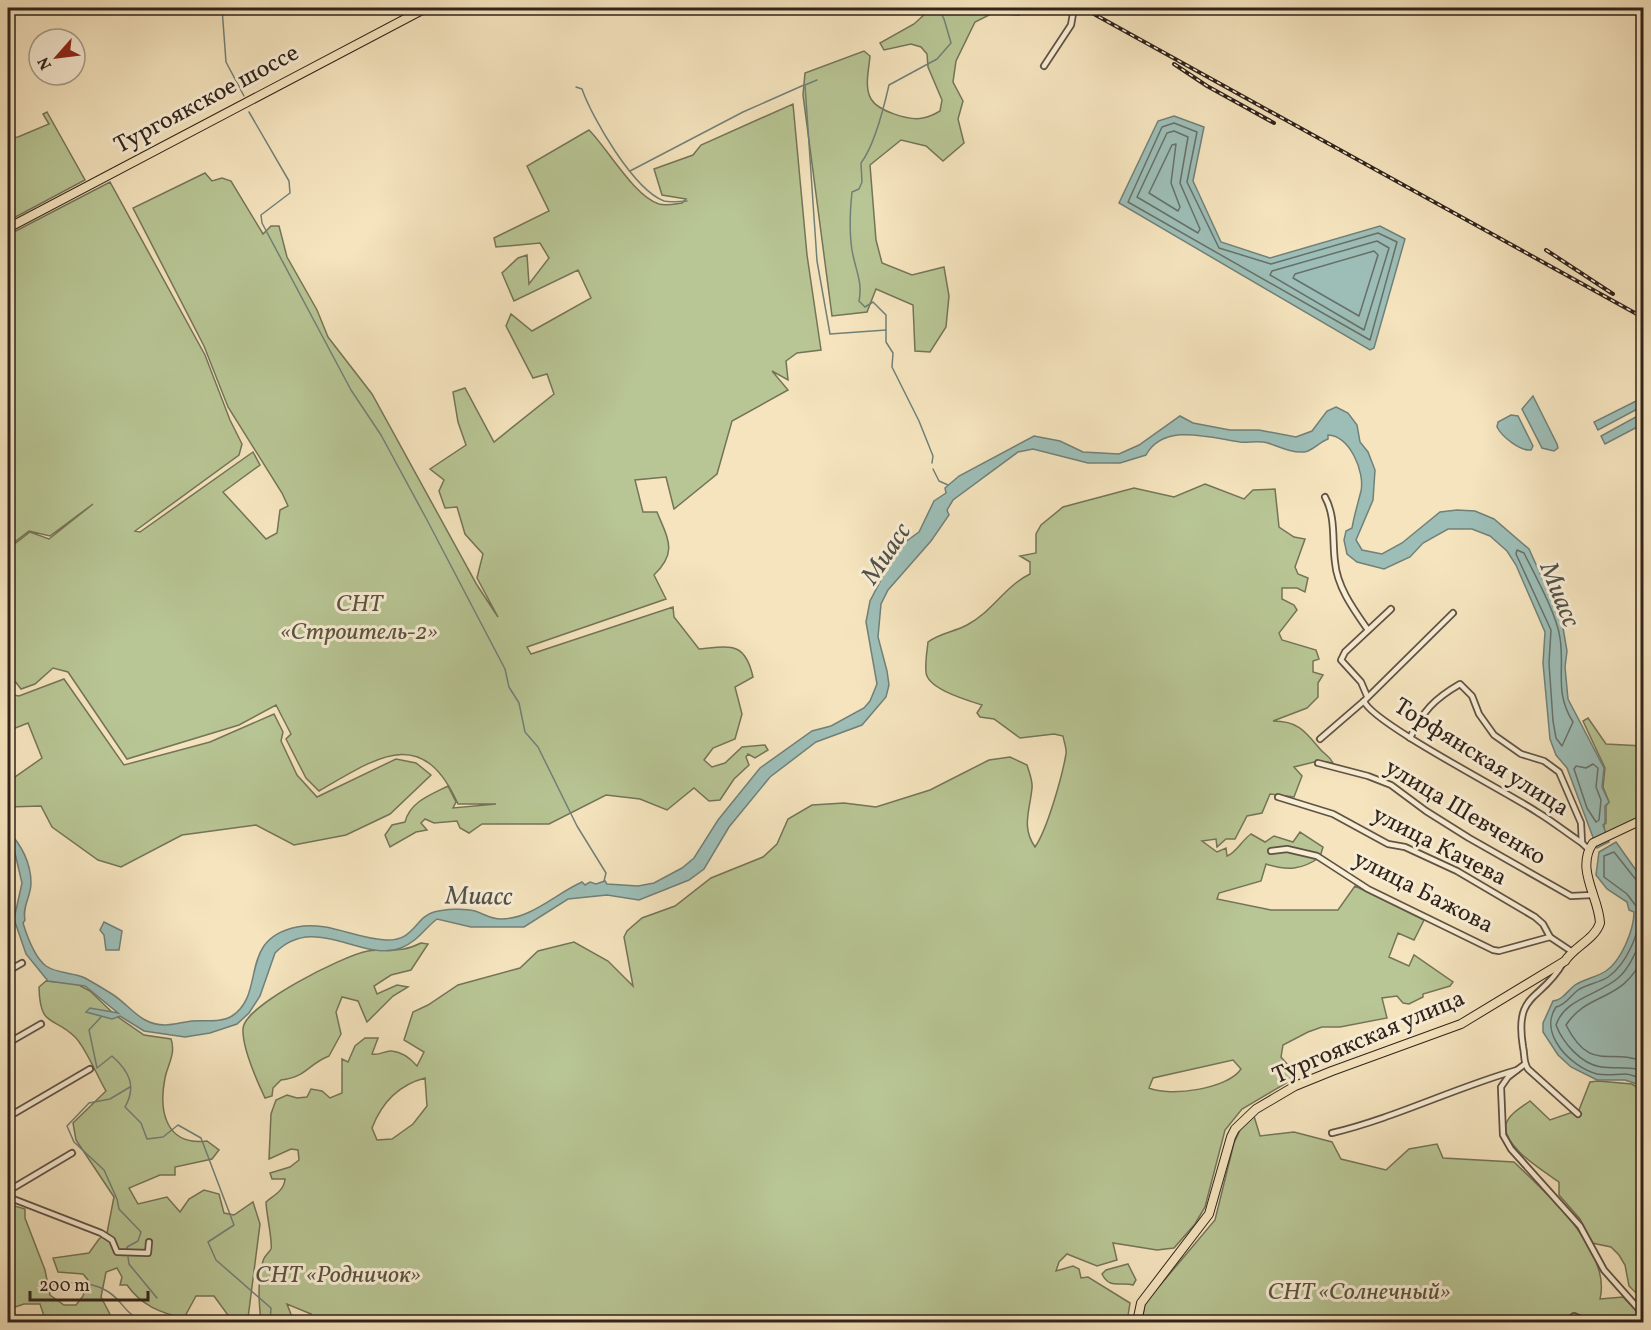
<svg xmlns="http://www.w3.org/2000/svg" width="1651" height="1330" font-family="Vollkorn,serif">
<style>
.green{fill:#b8c594;stroke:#747458;stroke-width:1.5;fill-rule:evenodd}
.water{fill:#9dbeb7;stroke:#718079;stroke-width:1.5}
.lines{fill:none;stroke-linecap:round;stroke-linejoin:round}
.shore{stroke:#667069;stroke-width:1.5}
.stream{stroke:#718079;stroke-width:1.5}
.street-casing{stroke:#615344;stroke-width:8}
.primary-casing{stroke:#30231b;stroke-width:10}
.street{stroke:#f8edd5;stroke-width:4.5}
.primary{stroke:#f5e4be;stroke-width:8}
.rail-casing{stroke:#30231b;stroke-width:4}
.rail{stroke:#f8edd5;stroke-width:1.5;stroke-dasharray:4.5;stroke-linecap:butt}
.labels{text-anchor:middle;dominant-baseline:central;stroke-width:6;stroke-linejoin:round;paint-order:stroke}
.street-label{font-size:24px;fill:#30231b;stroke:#f8edd5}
.park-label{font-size:24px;font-style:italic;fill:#59543f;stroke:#f8edd5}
.water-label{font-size:26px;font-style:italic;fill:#51524a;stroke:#f8edd5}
</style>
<rect width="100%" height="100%" fill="#f5e4be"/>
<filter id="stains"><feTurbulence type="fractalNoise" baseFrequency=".00333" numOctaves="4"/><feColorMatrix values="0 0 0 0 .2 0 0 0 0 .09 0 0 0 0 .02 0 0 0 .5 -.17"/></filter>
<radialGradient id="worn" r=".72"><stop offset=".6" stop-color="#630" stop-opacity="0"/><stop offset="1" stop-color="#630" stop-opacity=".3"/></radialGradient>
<g class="green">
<path d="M925,8H1016L1019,15L993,13L975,22L956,61L953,82L963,101L958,119L964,143L943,161L926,146L901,140L870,165L876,240L882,263L912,275L944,267L949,296L946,327L930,352L915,351L913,305L876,289L867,312L832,316L803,95L805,73L864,51L870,56C869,69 864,87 871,99C878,111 909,121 923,118C928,117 935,114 940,111L942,100L928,67L927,54L921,47L911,44L884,50L880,43L914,24L925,14Z"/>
<path d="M793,104L807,255L821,350L797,353L786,361L788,380L772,371L788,390L732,421L717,474L674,509L666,477L635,480L643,512H657C668,539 678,552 654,575L666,599L527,647L531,654L673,607L674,617L699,649C730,646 745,641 753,677L735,687L742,714L735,739L713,748L704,760L712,767L725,763L742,747L765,745L768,750L755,758L748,754L746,757L749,765L734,779L720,800L709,801L694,788L667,810L640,799L606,795L549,824H482L469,833L460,828L457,821L434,823L425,819L421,823L427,830L416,832L390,847L385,835L392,825L405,822C410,802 430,795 448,786L456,802L453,808L496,804H458C422,724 378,757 319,791L306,778L286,739L291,734L276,705L239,725L127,759L68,672L53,668L35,684L21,689L8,672V549L30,532L49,539L93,504L50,536L29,531L8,547V235L110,182L205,355L230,420L242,444L239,455L135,531L140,532L253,452L260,465L223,492L266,539L277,533L280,510L288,506L282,493L228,407L204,346L133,208L205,173L212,181L222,178L231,181L263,234L271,226H279L287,257L317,310L328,337L372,394L477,585L498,617L477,578L483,554L465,534L457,507L445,508L439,491L444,480L430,469L466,445L458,422L453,392L465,388L494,442L554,394L547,374L533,378L506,326L511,314L532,331L591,298L578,270L514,301L502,273L518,258L527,255L529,284L549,258L540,243L496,247L494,238L549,211L527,166L589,130C608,149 634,196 659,204C666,206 675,204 682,203L686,199L662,195L654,169L693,155L701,145Z"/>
<path d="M47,112L85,180L8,221V138L18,137L49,124L43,114Z"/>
<path d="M1205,484L1244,499L1253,490L1275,489L1279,527L1294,537L1305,539L1295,567L1298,574L1308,578L1305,592L1297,588H1282V599L1294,605L1297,610L1279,633L1282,640L1316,650L1319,659L1313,661V672L1323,675L1318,683V697L1307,708L1273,721C1298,721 1305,731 1320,749C1325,755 1330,756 1333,763L1318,761L1294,767L1302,776L1294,797L1270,794L1262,813L1247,816L1235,839H1226L1217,847L1216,839L1202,841L1217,852L1226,848L1227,856C1236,853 1242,840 1251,834L1265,842L1274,836L1293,842L1300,832L1323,847L1320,857C1302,870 1287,871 1266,864L1261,881L1219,893L1217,899L1271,910H1338L1355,886L1424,920L1414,940L1398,933L1389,957L1409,966L1414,955L1453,982L1450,986L1423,994V997L1409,1004L1403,1003L1397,996L1382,998L1387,1018L1340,1027H1322L1308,1032L1283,1045L1281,1057L1287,1064L1293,1079L1242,1109L1225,1130L1205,1207L1195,1224L1174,1248L1157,1250L1113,1243L1117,1260L1097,1266L1067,1254L1059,1262L1056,1271L1073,1266L1079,1269L1081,1278L1088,1277L1130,1303L1127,1322H308L311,1314L287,1304L294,1322H261C259,1303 257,1280 263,1261C264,1256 269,1253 271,1249C273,1243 266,1212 266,1202C274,1195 284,1191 285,1179H272L270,1173L290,1167L299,1160L298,1150L291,1149L269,1159L271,1114L276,1100L287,1095L297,1098L307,1097L311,1089L322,1091L330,1098L342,1093V1059L348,1062L355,1046L365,1038H378L372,1054C380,1056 385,1050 392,1051C402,1052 411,1059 417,1066L424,1052L404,1040L413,1012L428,1005L458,985L520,968L538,951L574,942L608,961L633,986L624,937L627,931L642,918L675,906L711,878L763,857L777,844L788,819L812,805L844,803L876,807L930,790L989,760L1010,757L1027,765C1029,772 1033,781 1032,788C1030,810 1021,827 1035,847C1047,830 1062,777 1066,754C1067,749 1064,742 1063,736L1054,734L1020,738L994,719L980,717L977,713L982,705C967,700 927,689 926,672C925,662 927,652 928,642C940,633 954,632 967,625C992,612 1005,586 1030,574V562L1020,556L1036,553V534L1041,525L1063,507L1134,488L1174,497ZM1233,1060L1241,1069C1228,1089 1170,1097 1149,1088L1153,1078ZM425,1078L427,1106L413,1124L392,1139L377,1140L372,1128C382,1102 398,1085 425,1078Z"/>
<path d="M64,679L124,765L210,742L274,714L283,732L281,741L297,775L317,797L396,759L416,763L431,775L390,814L346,835L294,845L256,825L182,835L121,867L98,860L52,827L41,806L8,807V782L42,758L28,723L8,731V694L19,696Z"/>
<path d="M1588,718L1606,744L1643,746V816L1605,834L1604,825L1606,823V806L1609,802L1603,787L1605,768L1583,721Z"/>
<path d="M421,943L428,944L411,970L391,975L374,986L377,994L397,985L408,987L393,996L367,1022L358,1001L342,997L336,1012L341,1034L329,1056C308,1064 307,1077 281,1080L273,1088L272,1096L265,1098C257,1081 242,1048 243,1029C243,1006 344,955 368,951C389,948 399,954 421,943Z"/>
<path d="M46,981L77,984L90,991L115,1015L144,1035L171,1039C176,1053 168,1064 165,1078C158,1113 167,1146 207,1141L219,1150L212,1159L175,1167V1175H160L129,1188L138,1204L167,1197L180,1212L189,1199L204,1190L219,1194L224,1213L234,1215L253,1202L260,1224L248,1318L240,1322H233L214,1296H196L184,1318C160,1313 141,1305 127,1285H120L122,1277L117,1268L106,1272L101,1297L114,1322H34L45,1319L40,1304H24L12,1308L8,1301V1215L15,1206L25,1209V1218L45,1270L50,1295L64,1305H76L83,1296L88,1280L83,1274L58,1272L53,1258L89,1253L99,1239L107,1233L114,1197L76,1140L73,1123L106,1091C97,1076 86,1048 75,1037C53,1015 40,1029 39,987Z"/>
<path d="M1598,1081L1632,1084L1643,1091V1300L1629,1286L1625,1265L1619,1255L1611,1247L1592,1243L1580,1219L1559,1195V1182C1544,1171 1501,1146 1506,1124C1509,1114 1522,1107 1530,1101L1550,1120L1579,1110L1590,1082Z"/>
<path d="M1254,1116L1260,1136L1294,1132L1332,1142L1341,1159L1386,1170L1409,1149L1437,1144L1443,1158L1514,1162C1545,1192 1612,1250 1600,1299L1623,1297L1644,1318L1643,1322H1142L1145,1303L1215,1220L1234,1143L1242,1126Z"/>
<path d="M1128,1264L1136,1280L1133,1285C1120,1281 1110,1290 1102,1274L1106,1270Z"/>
</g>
<g class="water">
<path d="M1174,116L1204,127L1193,181L1221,242L1270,258L1380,226L1405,239L1374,348L1370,350L1119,203L1158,121Z"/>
<path d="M1533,396L1557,444L1558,448L1554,451L1542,448L1522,409Z"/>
<path d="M1644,397L1643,406L1598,430L1594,422Z"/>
<path d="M1336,407L1348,413L1357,425L1360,442L1368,452L1375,470L1373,500L1356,540L1362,550L1382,554L1402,543L1440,512L1457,510L1475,511L1494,519L1529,549L1562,622L1567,651L1565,667L1568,699L1604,768L1602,787L1609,802L1605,806V823L1603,825L1609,842L1597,848L1567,768L1556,755L1550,739L1543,663L1545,632L1516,565L1507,551L1490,536L1472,529H1448L1423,543L1410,557L1384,569L1357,562L1347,554L1344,540L1346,531L1352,528C1354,516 1358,503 1361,491C1365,472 1350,436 1328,435V439C1319,442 1313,451 1304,452C1291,453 1280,447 1268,443C1259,440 1249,443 1240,442C1211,438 1164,422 1146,455L1120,463H1088L1033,449L1018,452L953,500L947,510L949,515L931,541L888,590L881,604L878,637L887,671L889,685L886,697L862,725L816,742L770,777L729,827L704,869L689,880L639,900L607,895L568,899L524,927H471L437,919C424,929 418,941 401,948C363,963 314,912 275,953L260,996L249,1013L237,1024L210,1033L185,1037L144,1031L120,1016L112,1019L86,1012L90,1008L118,1013L85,986L48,981L26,954L14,919L22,883L13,845L8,840V831C21,844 31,863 31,883C31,897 22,906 25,920L23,923C27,936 34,957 46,966C58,974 73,972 85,978C94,983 104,989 112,994C131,1006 140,1025 165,1025C174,1025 183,1022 192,1021C205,1020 221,1023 232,1016C267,993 237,939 297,927C329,921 355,939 386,940C415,941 415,917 434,912C445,909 464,908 475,911C484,914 491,919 501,919C531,919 555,894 582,882L585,885L590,882L596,884L605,881L607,884L638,886L654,883L682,868L694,858L718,820L760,768L812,731L831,726L864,708L870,701L877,684L866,622L870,601L898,547L919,532L934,501L946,493L945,488L959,476L1034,436L1060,441L1083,452L1119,454L1139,445L1180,416L1193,423L1230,430H1259L1296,437L1312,431L1327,411Z"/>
<path d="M1643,413V424L1605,444L1601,436Z"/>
<path d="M1511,415L1518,416L1533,446L1531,450C1520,451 1502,437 1497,427L1498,422Z"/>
<path d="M1616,842L1643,880V1086L1625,1080H1597L1571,1067L1558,1055L1543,1032V1023L1553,1001C1563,1000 1567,991 1575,985C1584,979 1597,977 1606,971C1621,961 1634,930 1634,912L1629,910L1627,902L1607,889L1596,875L1599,852Z"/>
<path d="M104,922L122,931L119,950H106L104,935L100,930Z"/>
</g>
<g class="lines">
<g class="shore">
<path d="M1174,123L1197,132L1187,182L1219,248L1271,264L1378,233L1397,242L1370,340L1128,202L1162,127Z"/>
<path d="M1174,131L1188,137L1180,183L1200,229L1198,233L1137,197L1167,133Z"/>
<path d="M1176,144L1171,183L1180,207L1178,211L1149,193L1172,145Z"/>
<path d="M1377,241L1389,248L1364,330L1270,275L1272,271Z"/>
<path d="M1374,251L1378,255L1359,316L1293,278L1295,274Z"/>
<path d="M1517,550L1524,553C1535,575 1557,615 1560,638C1565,670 1554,692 1573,722L1562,746L1556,738L1553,721L1549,663L1551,630L1516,554Z"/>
<path d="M1593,764L1598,768L1596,787L1601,800L1599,820L1596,822L1587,808L1574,769L1576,766L1586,768Z"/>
<path d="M1644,883L1637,881L1614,852L1604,856V877L1627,894L1639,910C1642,930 1626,965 1608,977C1599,983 1587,984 1578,990C1570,996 1566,1005 1556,1007C1538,1034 1571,1067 1597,1074C1606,1076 1617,1074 1625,1074C1632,1074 1637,1078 1644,1079"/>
<path d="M1644,933C1637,948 1631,967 1618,978C1599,995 1565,998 1556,1025C1563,1043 1581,1064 1601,1067C1616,1069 1629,1066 1644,1071"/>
<path d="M1644,955C1623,1004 1589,990 1566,1025C1591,1074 1610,1047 1644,1062"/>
</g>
<g class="stream">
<path d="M222,8L226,62L244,96"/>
<path d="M817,80L805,85L817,261L830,334L886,330"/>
<path d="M576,87L582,89C592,118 634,190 664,201C671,203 680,201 687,201"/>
<path d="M249,112L289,181L290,193L261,215L262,223L351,390L381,435L427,520L505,669L509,687L519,703L525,732L538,747L577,826L606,873L604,881"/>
<path d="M630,171L743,112L804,85"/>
<path d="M932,463L933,456L919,421L892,367L893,353L886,342V315L873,302L865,307L859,301C863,282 855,269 852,250C849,231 850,211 852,192L859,189L862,182L861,163C874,146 884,107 889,85L937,59L951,43L944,19L938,8"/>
<path d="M933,469L939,481L948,485"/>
<path d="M101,1017L89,1030L97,1068L112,1056C129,1071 137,1086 125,1107L141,1123L147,1139L163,1137L178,1125L201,1138L234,1225L208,1242L216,1260L271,1308L270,1322"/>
<path d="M128,1251L127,1247L138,1241L141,1232L119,1209L117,1199L104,1170L74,1142L67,1126L89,1103L110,1099L130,1087"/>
<path d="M128,1257L129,1264L157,1298"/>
<path d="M53,1285C70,1282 91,1281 107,1291C124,1301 123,1314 146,1322"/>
</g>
<defs>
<g id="street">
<path d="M1044,66L1071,25L1074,8"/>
<path d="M1325,497C1336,517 1332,540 1335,562C1337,587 1354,610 1368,630"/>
<path d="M1367,696L1361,682L1341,660L1345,652L1391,609"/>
<path d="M1364,701C1372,723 1509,793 1537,812C1552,821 1567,833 1582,843"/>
<path d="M1410,738C1423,711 1434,699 1460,684L1472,696L1479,714L1494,735L1521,754L1544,761L1559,772L1581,823L1582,843L1588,849"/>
<path d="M1320,739L1364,701L1453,613"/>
<path d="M1318,763L1368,776L1391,785L1426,811L1469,838L1571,896L1592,895"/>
<path d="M1278,797L1333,814L1388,844L1405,847L1457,871L1535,917L1543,924L1550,937L1571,951"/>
<path d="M1271,851L1287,849L1317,856L1368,889L1493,950L1499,951L1550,937"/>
<path d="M1563,963C1541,1002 1514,991 1523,1047C1525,1055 1523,1062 1528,1069L1578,1114"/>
<path d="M8,971L22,963"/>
<path d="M8,1043L41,1024"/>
<path d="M1517,1070L1508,1077L1501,1087L1503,1135L1511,1149L1580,1226L1604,1270L1644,1315"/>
<path d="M8,1117L90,1069"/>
<path d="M1332,1133C1395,1118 1454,1088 1517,1070L1525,1064"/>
<path d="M8,1191L72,1153"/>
<path d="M8,1197L101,1233L112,1240L117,1252L148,1253L149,1242"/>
<path d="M1565,1322L1574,1316L1588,1322"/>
</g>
<g id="primary">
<path d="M8,228L426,8"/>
<path d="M8,1321L9,1322"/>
<path d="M1137,1322L1141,1303L1209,1214L1231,1137L1235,1129L1256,1109L1295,1086L1332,1071L1461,1024L1565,961C1574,947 1595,939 1600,923C1599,897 1575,869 1593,843L1644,819"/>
</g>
</defs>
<use href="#street" class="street-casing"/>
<use href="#primary" class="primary-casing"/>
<use href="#street" class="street"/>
<use href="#primary" class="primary"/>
<defs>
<g id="rail">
<path d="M1083,8L1644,318"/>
<path d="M1174,64L1207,86L1274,123"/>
<path d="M1546,250L1613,294"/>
</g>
</defs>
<use href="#rail" class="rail-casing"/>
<use href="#rail" class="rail"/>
</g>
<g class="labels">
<g class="street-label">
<text transform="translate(207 100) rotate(-28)">Тургоякское шоссе</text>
<text transform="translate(1481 758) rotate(32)">Торфянская улица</text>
<text transform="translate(1465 813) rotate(31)">улица Шевченко</text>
<text transform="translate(1439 847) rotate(27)">улица Качева</text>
<text transform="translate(1423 893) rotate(27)">улица Бажова</text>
<text transform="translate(1369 1038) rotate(-23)">Тургоякская улица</text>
</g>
<g class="park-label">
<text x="359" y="605">СНТ<tspan x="359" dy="28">«Строитель-2»</tspan></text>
<text x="338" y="1276">СНТ «Родничок»</text>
<text x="1359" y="1293">СНТ «Солнечный»</text>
</g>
<g class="water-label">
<text transform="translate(887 554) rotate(-56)">Миасс</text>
<text transform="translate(1559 595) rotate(68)">Миасс</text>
<text transform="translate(479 897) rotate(1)">Миасс</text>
</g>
</g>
<rect width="1651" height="1330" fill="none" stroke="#f5e4be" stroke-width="30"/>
<rect x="9" y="9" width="1633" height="1312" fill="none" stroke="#30231b" stroke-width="3"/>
<rect x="15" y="15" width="1621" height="1300" fill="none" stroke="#30231b" stroke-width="1.5"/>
<g transform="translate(57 57) rotate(242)"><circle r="28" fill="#f8edd5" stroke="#a89c8b" stroke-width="1.5"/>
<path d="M0-4.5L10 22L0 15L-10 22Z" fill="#8f2418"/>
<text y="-9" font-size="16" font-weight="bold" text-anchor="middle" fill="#30231b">N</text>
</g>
<path d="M30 1291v9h118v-9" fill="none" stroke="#30231b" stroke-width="3"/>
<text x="39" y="1291" font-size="18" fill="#30231b" stroke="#f8edd5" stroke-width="4.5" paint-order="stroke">200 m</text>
<rect width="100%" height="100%" filter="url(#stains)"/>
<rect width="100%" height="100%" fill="url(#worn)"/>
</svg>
